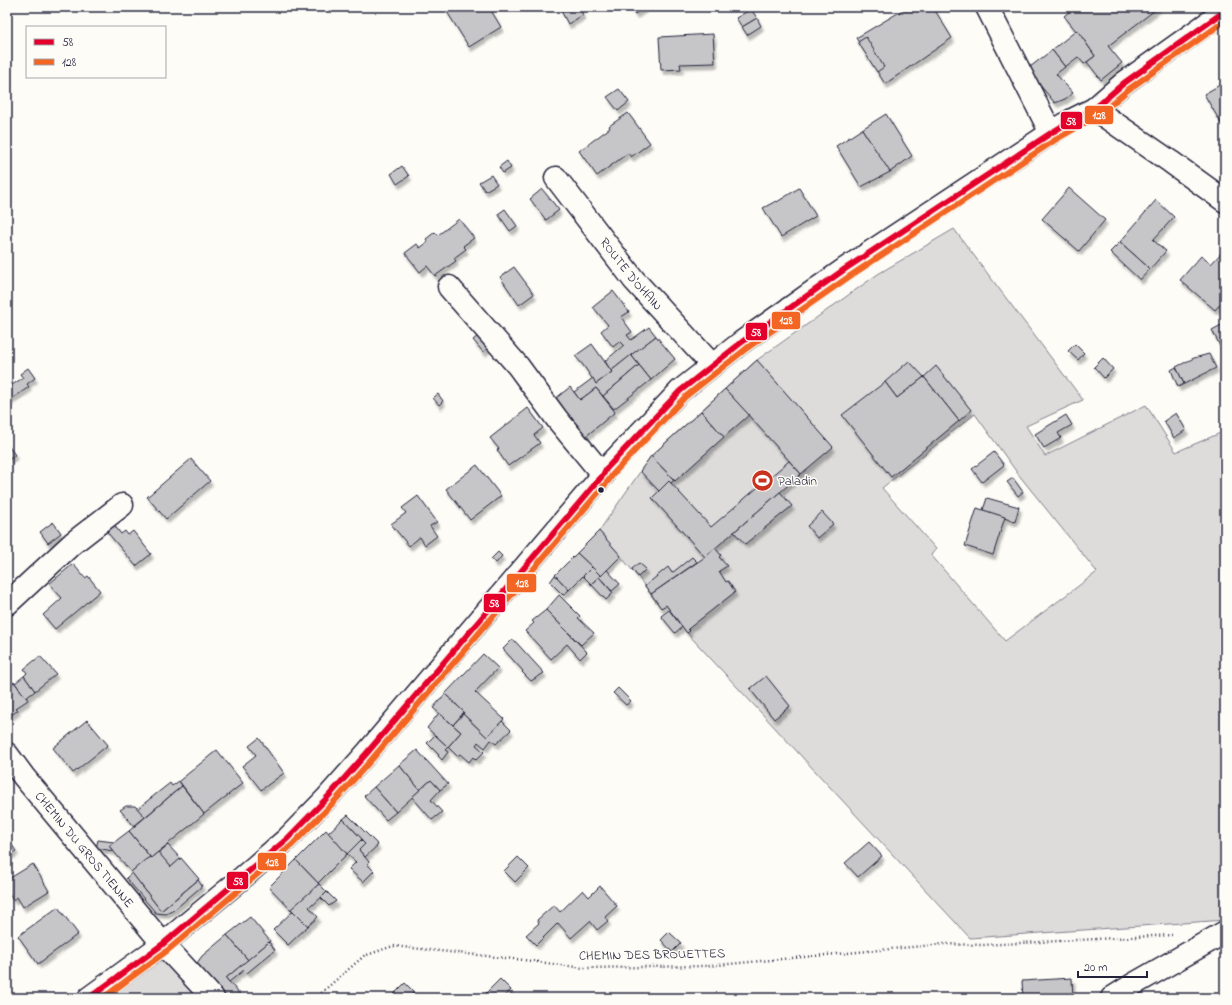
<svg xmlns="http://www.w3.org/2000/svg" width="1232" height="1005" font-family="'Indie Flower',sans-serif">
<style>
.green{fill:#dddcdb;stroke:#807f8b;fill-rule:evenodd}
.building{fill:#c6c6c8;stroke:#22223b;filter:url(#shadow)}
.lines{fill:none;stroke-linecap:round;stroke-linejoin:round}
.minor-casing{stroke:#22223b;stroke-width:25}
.major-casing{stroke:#22223b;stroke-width:25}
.path{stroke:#22223b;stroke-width:2.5;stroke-dasharray:1 3;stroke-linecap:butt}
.minor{stroke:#fdfcf7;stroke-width:22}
.major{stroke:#fdfcf7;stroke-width:22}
.bus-1-casing{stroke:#fdfcf7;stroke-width:9}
.bus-2-casing{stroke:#fdfcf7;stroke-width:9}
.bus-1{stroke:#e4002b;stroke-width:6}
.bus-2{stroke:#f26522;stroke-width:6}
.bus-dot{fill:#22223b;stroke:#fdfcf7;stroke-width:1.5}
.labels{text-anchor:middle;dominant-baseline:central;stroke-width:3;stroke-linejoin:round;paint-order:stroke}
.street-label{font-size:13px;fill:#22223b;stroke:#fdfcf7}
.poi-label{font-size:13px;fill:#22223b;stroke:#fdfcf7;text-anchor:start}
.line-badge{stroke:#fdfcf7;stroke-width:1.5}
.badge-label{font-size:11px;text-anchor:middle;font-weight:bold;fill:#fff}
</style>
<defs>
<filter id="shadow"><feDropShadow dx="2.5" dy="4.5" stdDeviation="1" flood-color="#0004"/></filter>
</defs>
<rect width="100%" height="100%" fill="#fdfcf7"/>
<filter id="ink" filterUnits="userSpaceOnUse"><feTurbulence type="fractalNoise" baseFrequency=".025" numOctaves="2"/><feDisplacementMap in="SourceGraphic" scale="8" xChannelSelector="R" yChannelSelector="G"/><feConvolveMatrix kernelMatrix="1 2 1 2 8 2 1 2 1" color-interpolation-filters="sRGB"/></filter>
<g filter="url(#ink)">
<g class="green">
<path d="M954,229L1083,400L1026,426L1045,456L1146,405L1176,452L1225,431V920L970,938L687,633L666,605L661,608L638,577L599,531L651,456L757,360L878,274ZM975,414L1018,474L1097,572L1005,641L931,555L936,549L882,488Z"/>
<path d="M170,949L215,998H105Z"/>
</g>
<g class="building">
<path d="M444,7H489L501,27L469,47Z"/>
<path d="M559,7H579L583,15L568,24Z"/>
<path d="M630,7H645L635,14Z"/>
<path d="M908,7H933L952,38L885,84L856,38Z"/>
<path d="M1075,7H1159L1108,46L1122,63L1101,80L1087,62L1095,56L1077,30L1076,31L1064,16Z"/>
<path d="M751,9L757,18L742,27L736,18Z"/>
<path d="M757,18L761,26L747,35L742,27Z"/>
<path d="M1077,30L1095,56L1084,64L1078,57L1065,67L1052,50Z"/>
<path d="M713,34L715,63L680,64L681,69L661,70L659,37Z"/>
<path d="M866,37L884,67L877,72L858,42Z"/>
<path d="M1052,50L1065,67L1056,74L1073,93L1065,99L1055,103L1039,84L1030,67Z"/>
<path d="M1225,82V130L1204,94Z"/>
<path d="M619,89L629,102L618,111L607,97Z"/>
<path d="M628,113L650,143L631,157L628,153L597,176L579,151L610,128L609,126Z"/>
<path d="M886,114L912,156L890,172L888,171L862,129Z"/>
<path d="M862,129L890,172L861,187L836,146Z"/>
<path d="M507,161L511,168L503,173L499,167Z"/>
<path d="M402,166L409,176L397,184L391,174Z"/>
<path d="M491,175L497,184L485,191L479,182Z"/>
<path d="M799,188L816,216L781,237L763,208L776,201L777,202Z"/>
<path d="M1069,188L1105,220L1079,251L1042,219Z"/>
<path d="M542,189L559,210L546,220L530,199Z"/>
<path d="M1156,200L1174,217L1153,240L1166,251L1150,269L1120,242Z"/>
<path d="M505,209L517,226L510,231L498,214Z"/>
<path d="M459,219L474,238L463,246L466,249L454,258L456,261L435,276L427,266L420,272L405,253L417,244L420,248L428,242L426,239L435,232L438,235Z"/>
<path d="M1120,242L1150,269L1140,280L1110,252Z"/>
<path d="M1225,249V299L1215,310L1180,280L1201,256L1211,264Z"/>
<path d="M514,267L534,294L519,305L500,277Z"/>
<path d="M613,291L629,312L621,317L632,332L627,335L631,340L649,327L656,336L611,371L605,361L624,345L620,341L613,347L601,331L608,325L593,307Z"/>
<path d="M1225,323V344L1220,346L1212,330Z"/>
<path d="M479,335L489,347L483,352L473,340Z"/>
<path d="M656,336L675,359L651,380L631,355Z"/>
<path d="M592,344L612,372L596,384L583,365L575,356Z"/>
<path d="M1075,344L1084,353L1078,360L1068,351Z"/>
<path d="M1209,354L1216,368L1184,384L1176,367L1194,358Z"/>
<path d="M631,355L639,365L603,396L596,388L580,400L574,392L593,378L596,384L612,372L611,371Z"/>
<path d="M1103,358L1113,369L1104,378L1094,367Z"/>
<path d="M757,360L833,447L801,474L725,389Z"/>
<path d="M909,361L924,377L897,398L885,382Z"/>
<path d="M639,365L651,380L614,409L603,396Z"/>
<path d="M936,366L971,410L959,421L924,377Z"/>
<path d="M1176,367L1184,384L1178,387L1171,370Z"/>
<path d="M28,368L35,378L27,384L29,387L7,402V388L23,378L20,374Z"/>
<path d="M924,377L959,421L891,477L842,415L885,382L897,398Z"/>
<path d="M570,387L580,400L596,388L615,412L585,437L555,399Z"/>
<path d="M725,389L749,415L724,437L701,411Z"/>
<path d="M438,394L443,401L439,405L433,398Z"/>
<path d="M528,408L543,428L534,435L540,443L508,466L497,450L499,449L490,438Z"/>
<path d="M701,411L724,437L675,481L651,456Z"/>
<path d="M1176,413L1186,430L1174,438L1164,421Z"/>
<path d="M1066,415L1072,425L1058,433L1061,438L1044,448L1035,434Z"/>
<path d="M7,444L15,455L7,461Z"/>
<path d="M994,452L1004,465L982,482L972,469Z"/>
<path d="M651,456L674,480L671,483L669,481L659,491L640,471Z"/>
<path d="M191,459L210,481L166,519L147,497Z"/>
<path d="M789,461L801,474L705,557L652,498L669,481L711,527Z"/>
<path d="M477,465L501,496L470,520L446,489Z"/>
<path d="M1013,478L1023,492L1018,496L1007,482Z"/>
<path d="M780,492L792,506L745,544L734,532Z"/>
<path d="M418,496L437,522L430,526L437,536L425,545L420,537L409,546L391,524L406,513L402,508Z"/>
<path d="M987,498L1019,507L1015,522L983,510Z"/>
<path d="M977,508L1005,517L993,555L965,546Z"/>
<path d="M822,512L833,524L817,538L807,526Z"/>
<path d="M53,522L61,533L48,543L40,532Z"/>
<path d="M114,525L121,534L125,531L128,535L133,531L151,554L136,566L107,532Z"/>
<path d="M599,531L621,556L601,576L577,553Z"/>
<path d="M715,548L721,555L719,557L727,566L719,571L726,582L728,581L735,592L688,629L690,631L687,633L666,605L661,608L651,594L705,557Z"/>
<path d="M498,552L502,556L496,563L491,559Z"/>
<path d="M577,553L592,567L569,590L555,575Z"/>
<path d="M692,557L697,562L651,594L645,586L668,567L672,573Z"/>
<path d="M639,563L646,569L638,577L632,569Z"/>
<path d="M73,564L85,578L88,576L100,591L55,629L43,615L62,598L49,584Z"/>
<path d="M592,567L601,576L607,570L620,584L612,591L599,577L591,584L583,576Z"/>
<path d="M555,575L569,590L563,595L550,582Z"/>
<path d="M599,577L613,593L606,600L591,584Z"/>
<path d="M559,595L580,616L578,618L594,633L581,645L546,610Z"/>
<path d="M546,610L587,652L580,659L567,644L551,659L525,631L534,623L532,621Z"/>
<path d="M669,610L682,627L675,633L661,616Z"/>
<path d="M513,639L544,673L531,681L522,672L523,671L503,649Z"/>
<path d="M483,654L498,668L475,692L504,719L487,737L463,714L464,712L445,694Z"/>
<path d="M40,656L56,674L35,691L24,676L27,673L24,669Z"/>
<path d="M24,676L35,691L26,698L15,683Z"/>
<path d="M766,676L790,706L774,719L750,689Z"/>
<path d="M14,682L28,700L16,708L18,710L10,716L9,715L7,716V687Z"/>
<path d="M618,688L631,701L626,705L613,693Z"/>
<path d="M445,694L464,712L453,725L433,708Z"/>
<path d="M439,713L461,732L448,747L427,728Z"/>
<path d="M463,714L487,737L502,721L511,730L496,744L491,740L485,748L478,742L476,745L484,752L476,760L473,757L469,762L460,754L457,756L448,747L461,732L453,725Z"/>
<path d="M87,720L108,745L73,773L53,748Z"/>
<path d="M435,735L448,747L445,750L448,752L442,760L438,756L439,755L427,743Z"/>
<path d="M259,738L284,773L261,790L242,766L256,755L249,746Z"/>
<path d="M217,750L243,783L204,814L179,781Z"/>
<path d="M417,750L448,784L440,790L431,780L420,790L399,765Z"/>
<path d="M399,765L420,790L396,812L374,787Z"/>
<path d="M431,780L440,790L431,800L442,812L432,820L412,797Z"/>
<path d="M179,781L182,786L145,817L137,809L170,783L172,786Z"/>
<path d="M182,786L204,814L151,858L129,831Z"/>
<path d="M374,787L396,812L386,820L364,796Z"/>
<path d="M126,806H135L145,817L134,826L120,810Z"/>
<path d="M348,815L378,845L365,857L359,850L365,844L361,840L362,839L343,819Z"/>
<path d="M343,819L362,839L347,854L328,833Z"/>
<path d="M326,830L347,854L318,883L296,860Z"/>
<path d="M129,831L150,857L131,872L109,846Z"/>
<path d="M7,838L16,851L7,856Z"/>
<path d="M98,840L114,842L109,846L113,851L96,848Z"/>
<path d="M361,840L365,844L359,850L369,862L367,864L374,871L363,882L349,869L356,862L347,854Z"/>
<path d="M869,842L882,856L858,877L845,863Z"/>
<path d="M168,845L181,859L171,867L158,853Z"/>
<path d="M158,852L171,867L181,858L199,879L161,911L131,872L145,860L150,857L151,858Z"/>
<path d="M518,857L529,868L515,882L504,871Z"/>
<path d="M296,860L319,884L291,910L269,887Z"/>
<path d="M33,864L49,891L23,907L17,897L13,900L7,890V880Z"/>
<path d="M132,873L161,911L198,880L202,886L174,910L166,914L156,913L126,878Z"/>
<path d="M319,884L327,892L313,905L312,904L309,907L318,917L308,926L291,909Z"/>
<path d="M600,886L617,906L605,917L608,921L597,930L590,921L571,938L558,923L536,945L526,935L539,923L537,920L554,905L560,912L583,890L589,897Z"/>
<path d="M327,892L336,901L329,906L321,898Z"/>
<path d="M58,907L78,934L38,964L18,936Z"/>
<path d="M293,911L308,926L288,945L273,930Z"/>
<path d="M250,917L270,941L248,960L227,935Z"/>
<path d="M669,932L681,943L672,952L661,940Z"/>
<path d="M227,935L248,960L226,978L243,998H227L197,963L202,956Z"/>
<path d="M269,942L275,950L247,973L244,970L229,982L226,978Z"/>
<path d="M1072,978L1073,998H1023L1022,981Z"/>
<path d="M500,979L511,990L502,998H485L483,996Z"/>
<path d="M405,983L414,992L408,998H390Z"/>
</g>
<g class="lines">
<defs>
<g id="minor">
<path d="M987,7L1051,133"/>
<path d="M1094,109L1171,162L1225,201"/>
<path id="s1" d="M556,178L634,280L712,365"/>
<path d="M449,287L518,366L557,419L603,475"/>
<path d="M7,604L73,543L122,505"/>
<path id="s2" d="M7,754L24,777L163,944L213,998"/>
<path d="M1112,998L1134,984L1225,932"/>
</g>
<path id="major" d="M89,998L163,944L235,884L287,839L326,799L366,754L603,475L606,469L680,391L742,342L845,269L1051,133L1074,119L1094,109L1124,83L1225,11"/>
</defs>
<use href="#minor" class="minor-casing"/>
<use href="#major" class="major-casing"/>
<path class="path" d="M315,998L364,956L393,946L524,960L583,968L707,966L944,944L983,945L1172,935"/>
<use href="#minor" class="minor"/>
<use href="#major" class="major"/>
<defs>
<path id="bus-1" d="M89,998L163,944L287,839L326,799L366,754L603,475L606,469L680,391L742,342L845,269L1051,133L1074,119L1094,109L1124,83L1225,11"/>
<path id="bus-2" d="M103,998L168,950L292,845L332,804L372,759L609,480L613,474L685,397L747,348L850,276L1055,140L1099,115L1129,89L1225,21"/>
</defs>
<use href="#bus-1" class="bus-1-casing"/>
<use href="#bus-2" class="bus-2-casing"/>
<use href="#bus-1" class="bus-1"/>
<use href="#bus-2" class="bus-2"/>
</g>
</g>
<defs>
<symbol id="stadium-disc" viewBox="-11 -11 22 22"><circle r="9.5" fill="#c8321e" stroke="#fdfcf7"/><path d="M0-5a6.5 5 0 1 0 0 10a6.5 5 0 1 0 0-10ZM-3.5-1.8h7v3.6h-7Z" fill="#fff"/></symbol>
</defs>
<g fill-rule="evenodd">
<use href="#stadium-disc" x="750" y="468" width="25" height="25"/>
</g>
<circle class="bus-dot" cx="601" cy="490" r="3.5"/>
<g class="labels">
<g class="street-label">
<text stroke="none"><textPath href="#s1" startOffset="122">ROUTE D'OHAIN</textPath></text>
<text stroke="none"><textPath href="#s2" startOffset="123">CHEMIN DU GROS TIENNE</textPath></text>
<text transform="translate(652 955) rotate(-1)">CHEMIN DES BROUETTES</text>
</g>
<g class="poi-label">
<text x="778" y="481">Paladin</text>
</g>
</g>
<g class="line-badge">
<rect x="1084" y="105" width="30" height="20" rx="4" fill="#f26522"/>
<rect x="1060" y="111" width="23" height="19" rx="4" fill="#e4002b"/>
<rect x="771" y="311" width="30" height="19" rx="4" fill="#f26522"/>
<rect x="745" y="322" width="23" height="19" rx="4" fill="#e4002b"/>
<rect x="506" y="573" width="31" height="20" rx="4" fill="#f26522"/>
<rect x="483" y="593" width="23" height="20" rx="4" fill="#e4002b"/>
<rect x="257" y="852" width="30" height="19" rx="4" fill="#f26522"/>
<rect x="226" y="871" width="23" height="19" rx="4" fill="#e4002b"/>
</g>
<g class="badge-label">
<text x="1099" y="119">128</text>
<text x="1071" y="125">58</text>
<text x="786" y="324">128</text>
<text x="756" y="336">58</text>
<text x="522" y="587">128</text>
<text x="494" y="607">58</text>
<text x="272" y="866">128</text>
<text x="238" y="885">58</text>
</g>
<rect width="1232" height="1005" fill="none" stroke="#fdfcf7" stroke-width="24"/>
<rect x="12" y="12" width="1208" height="981" fill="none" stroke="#22223b" stroke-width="1.5" filter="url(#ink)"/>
<rect x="26" y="26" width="140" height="52" fill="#fdfcf7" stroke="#a5a5ac"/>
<rect x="34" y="39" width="20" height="6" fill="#e4002b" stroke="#a5a5ac"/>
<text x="62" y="46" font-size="12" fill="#22223b">58</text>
<rect x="34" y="59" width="20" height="6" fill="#f26522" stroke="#a5a5ac"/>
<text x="62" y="66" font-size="12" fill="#22223b">128</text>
<path d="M1078 971v6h69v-6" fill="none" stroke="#22223b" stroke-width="2"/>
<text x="1084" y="971" font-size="12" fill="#22223b" stroke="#fdfcf7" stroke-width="3" paint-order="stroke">20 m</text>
</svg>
